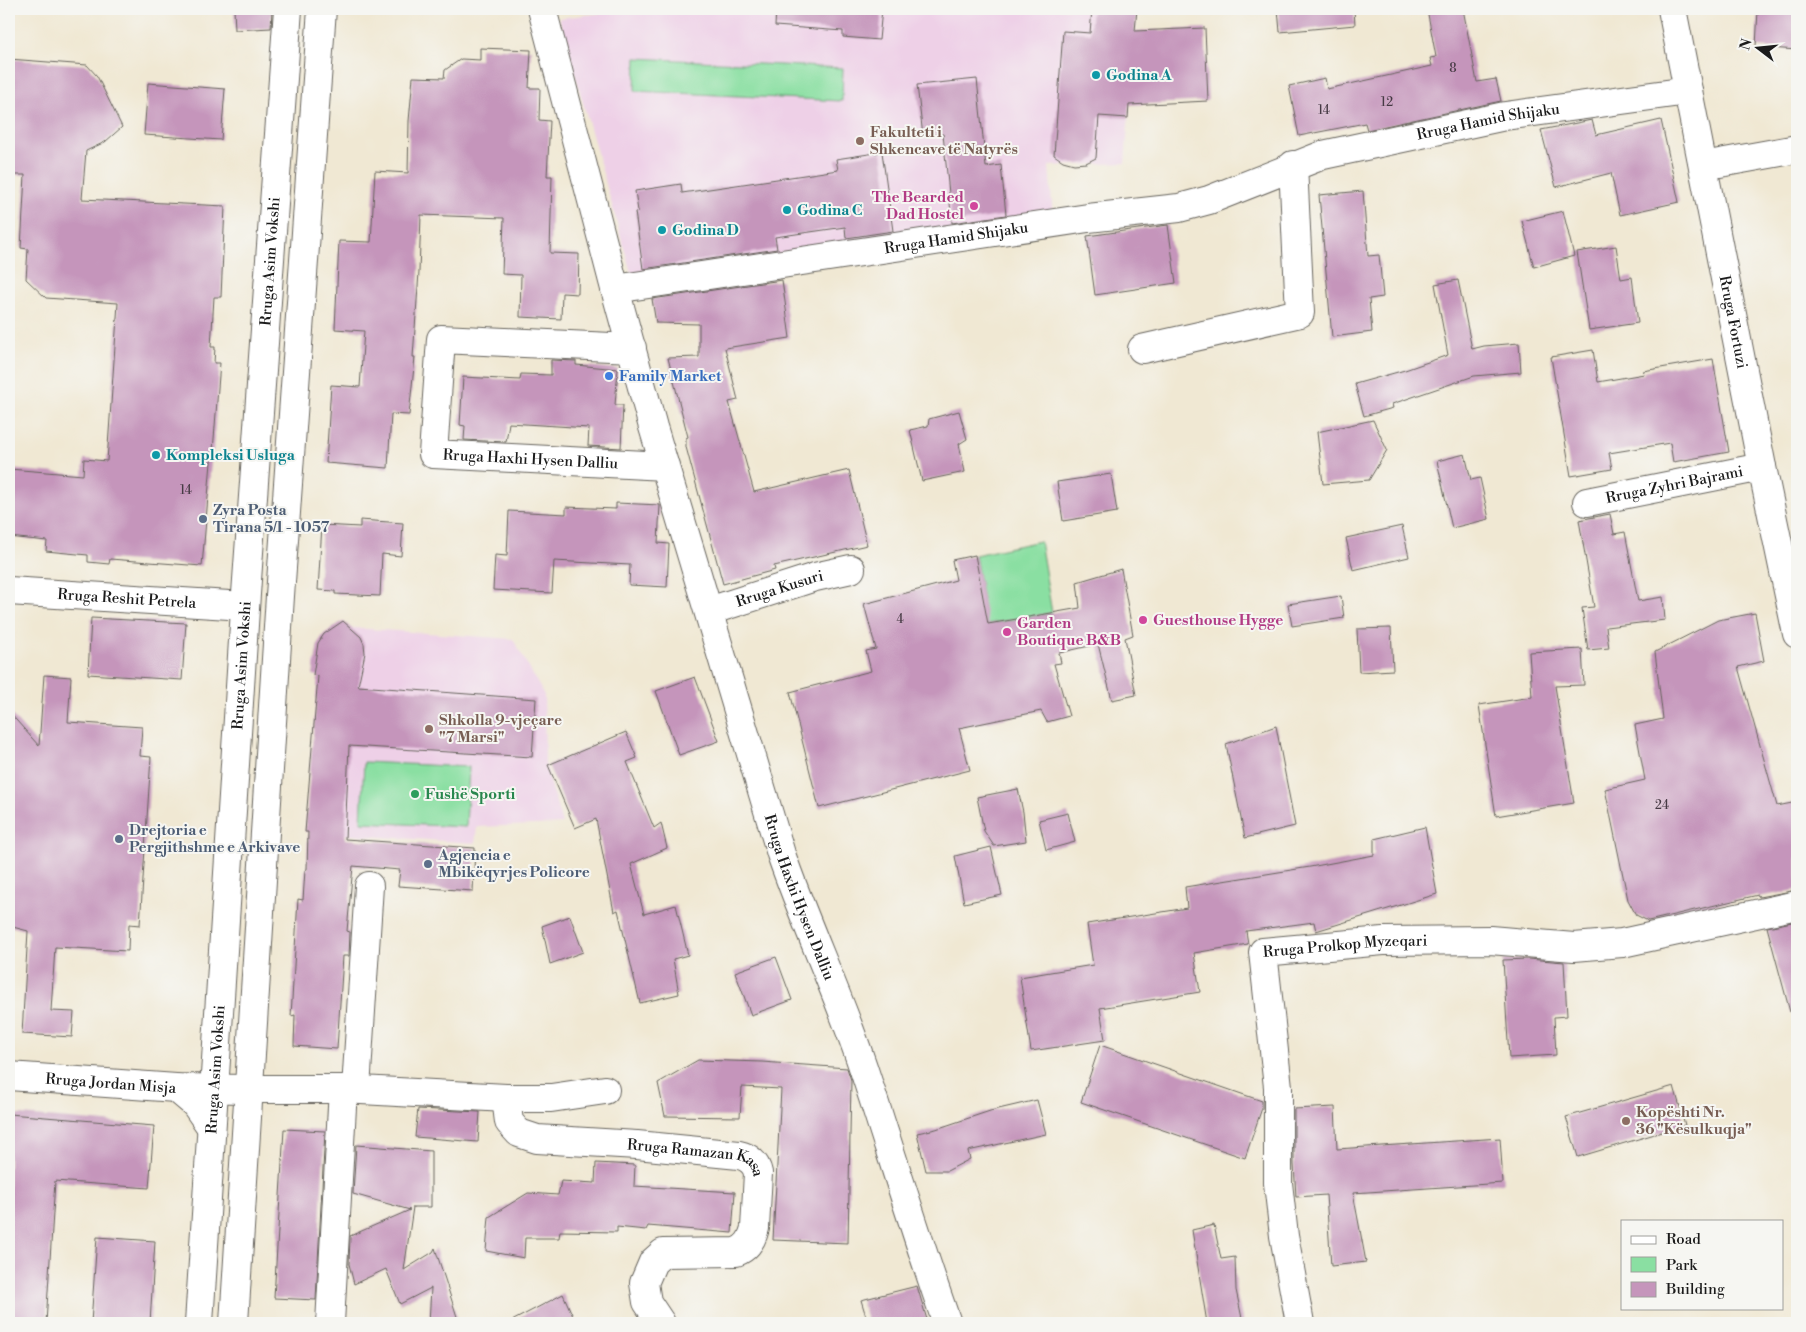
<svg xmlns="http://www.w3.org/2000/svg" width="1806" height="1332" font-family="'Libre Bodoni',serif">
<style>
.built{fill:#eed0e7}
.green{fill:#8adfa2;stroke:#537e5f}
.building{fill:#c595bb}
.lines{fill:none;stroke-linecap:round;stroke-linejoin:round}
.minor-casing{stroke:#66635c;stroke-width:30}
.tertiary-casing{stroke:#66635c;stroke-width:30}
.primary-casing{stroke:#66635c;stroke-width:30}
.minor{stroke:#fff;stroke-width:28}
.tertiary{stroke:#fff;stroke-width:28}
.primary{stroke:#fff;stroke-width:28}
.culture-dot{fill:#0f9aa8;stroke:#f6f6f2;stroke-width:2}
.education-dot{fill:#8d6e63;stroke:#f6f6f2;stroke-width:2}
.hotel-dot{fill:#d1479c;stroke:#f6f6f2;stroke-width:2}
.shop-dot{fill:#3f7fe0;stroke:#f6f6f2;stroke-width:2}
.service-dot{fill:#5c6f8a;stroke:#f6f6f2;stroke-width:2}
.leisure-dot{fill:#2e9e5b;stroke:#f6f6f2;stroke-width:2}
.labels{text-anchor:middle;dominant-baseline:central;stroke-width:4;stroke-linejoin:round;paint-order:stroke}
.number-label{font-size:12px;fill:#463a44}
.culture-label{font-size:15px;font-weight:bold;fill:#0d838f;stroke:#f6f6f2;text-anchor:start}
.street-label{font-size:15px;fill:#1c1c1c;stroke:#f6f6f2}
.education-label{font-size:15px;font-weight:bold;fill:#785e54;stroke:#f6f6f2;text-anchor:start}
.hotel-label{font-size:15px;font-weight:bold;fill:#b23c85;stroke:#f6f6f2;text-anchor:start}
.shop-label{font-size:15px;font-weight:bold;fill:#366cbe;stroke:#f6f6f2;text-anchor:start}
.service-label{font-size:15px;font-weight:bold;fill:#4e5e75;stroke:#f6f6f2;text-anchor:start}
.leisure-label{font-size:15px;font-weight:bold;fill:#27864d;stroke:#f6f6f2;text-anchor:start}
</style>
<rect width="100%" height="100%" fill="#f6f6f2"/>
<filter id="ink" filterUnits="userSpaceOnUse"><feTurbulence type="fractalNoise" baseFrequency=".02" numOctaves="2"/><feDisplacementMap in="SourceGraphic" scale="10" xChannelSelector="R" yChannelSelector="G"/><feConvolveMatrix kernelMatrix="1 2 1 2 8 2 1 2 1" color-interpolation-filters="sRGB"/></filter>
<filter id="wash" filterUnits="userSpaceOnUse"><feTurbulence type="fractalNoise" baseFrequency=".0096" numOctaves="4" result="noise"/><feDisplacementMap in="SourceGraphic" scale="20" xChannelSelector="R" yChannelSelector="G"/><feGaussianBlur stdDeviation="1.12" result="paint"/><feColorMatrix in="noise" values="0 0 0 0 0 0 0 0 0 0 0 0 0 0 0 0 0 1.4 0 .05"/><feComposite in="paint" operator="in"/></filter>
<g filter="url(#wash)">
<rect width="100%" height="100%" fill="#f0e8d3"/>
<g class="built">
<path d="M640,9H1137L1125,163L1049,166L1053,216L634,283L559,18Z"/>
<path d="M339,627L513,639L544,695L545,763L562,824L477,827L475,843L305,832L318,676H314V662L317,661L318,643L324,634L331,629Z"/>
</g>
<g class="green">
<path d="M636,58L843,68L842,101L635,91Z"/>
<path d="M1040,541L1052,613L969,627L960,604L983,599L975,555Z"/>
<path d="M364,762L469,767L466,827L361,822Z"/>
</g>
<g id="blocks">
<g class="building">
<path d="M234,9H272L271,28L235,30Z"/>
<path d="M776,9H882L879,40L843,37V31L775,26Z"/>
<path d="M1092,9H1137L1135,31L1205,28L1208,101L1129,105L1128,118L1099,116L1096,158L1086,163L1074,164L1063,161L1054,155L1063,31L1090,33Z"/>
<path d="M1278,9H1354L1355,25L1280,32Z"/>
<path d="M1427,9H1463L1477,82L1496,79L1501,101L1367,130L1365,123L1299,136L1289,86L1325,78L1327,89L1432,66L1430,58L1436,57Z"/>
<path d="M1758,9H1797V50L1756,47Z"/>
<path d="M480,48L531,50L529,88H540L539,120L550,121L547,176H552L550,253L579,254L578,294L562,293L561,319L520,317L521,275L502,274L504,218L421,215L419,272L413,357H415L409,415L391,414L388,468L326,463L331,385L360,387L364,331L335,329L339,241L371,242L375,171L408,173L409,121L413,77L444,78L445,70L461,59L480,60Z"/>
<path d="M9,59L87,65L97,76L122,127L105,142L86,151L82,199L225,206L221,297H214L211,347H215L214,363H220L213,451H212L202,566L110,559L109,564L88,562V555L46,551L47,541L9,537V469L83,475L84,459L107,461L118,303L46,298L26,279L28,249L21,248L25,175H9Z"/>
<path d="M977,79L986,167L1001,165L1006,215L952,223L943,134L923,136L917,85Z"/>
<path d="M148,83L225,89L221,140L144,135Z"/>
<path d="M1592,120L1596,135L1661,120L1679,202L1620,215L1611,173L1556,187L1541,130Z"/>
<path d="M882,152L893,231L846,238L845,227L775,237L777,249L643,269L635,212L638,211L635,191L681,184L682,193L838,170L836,159Z"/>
<path d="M1363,191L1368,256L1379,255L1383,297L1369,299L1372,332L1332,337L1319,195Z"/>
<path d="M1563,211L1574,256L1534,267L1522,221Z"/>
<path d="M1168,225L1176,283L1095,295L1087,236Z"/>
<path d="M1616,246L1621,279L1632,277L1638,323L1589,330L1577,252Z"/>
<path d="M782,280L790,338L725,348L738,400L729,402L754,492L849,470L867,545L774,566L775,570L723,584L686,447V438L688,437L668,358L699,357V324L656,323L652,299Z"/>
<path d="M1458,280L1472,349L1484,346L1519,343L1521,372L1474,376L1392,404L1393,408L1364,416L1355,384L1405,370L1448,355L1435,284Z"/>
<path d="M1593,350L1598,382L1644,374L1643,371L1713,359L1729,452L1673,462L1670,443L1609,453L1612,469L1571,476L1551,357Z"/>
<path d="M551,360L576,361V365L618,369L615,405H623L621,448L588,446L589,428L509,423L506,442L464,440L465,426L460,425L463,377L520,380L521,374L551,375Z"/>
<path d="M959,411L967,439L959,444L965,472L922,481L910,430L928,426L929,419Z"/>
<path d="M1373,420L1387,450L1369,480L1323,484L1317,432Z"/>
<path d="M1465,454L1471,480L1480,478L1489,519L1452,528L1437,461Z"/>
<path d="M1111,474L1117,512L1063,521L1057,482Z"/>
<path d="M616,503L660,505L658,543L669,544L667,587L629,585L630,565L554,561L552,593L493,590L495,555L507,556L509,511L566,514V507L616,509Z"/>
<path d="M1610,514L1614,534L1625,532L1638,601L1663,597L1665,620L1606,627L1609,648L1588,650L1582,608L1594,607L1579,520Z"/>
<path d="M360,520L403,523L401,556L382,554L380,596L335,594V591L318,590L322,525L360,527Z"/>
<path d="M1402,526L1409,557L1353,570L1346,538Z"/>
<path d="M975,555L988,624L1080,608L1077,582L1121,569L1133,635L1125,638L1136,695L1112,700L1098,644L1059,653L1061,663L1054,664L1069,716L1047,722L1041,711L959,728L970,770L819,808L790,692L871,671L866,651L876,649L864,604L956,580L952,560Z"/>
<path d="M1341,596L1344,618L1292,626L1288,604Z"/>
<path d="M1755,613L1764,661L1738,667L1777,806L1797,802V890L1759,897L1758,895L1648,921L1636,915L1628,900L1605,789L1645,780L1635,725L1663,719L1655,652L1718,620Z"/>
<path d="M91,618L186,623L182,680L88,674Z"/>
<path d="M343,621L361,637L364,644L365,653L358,686L536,699L532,757L349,746L345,839L475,848L473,891L398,886L400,870L353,866L347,931L350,932L349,956H343L337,1049L294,1046L295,1015L291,1016L298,899L303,900L305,870L307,869L308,832H305L318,676L313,675L318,643L324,634Z"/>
<path d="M1391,628L1393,670L1359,672L1357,629Z"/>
<path d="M1582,649L1584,685L1555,686L1574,803L1496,816L1479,705L1532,697L1529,652Z"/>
<path d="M44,675L71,677L68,722L142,727L140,756L151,757L140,925L129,924L128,951L55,947L51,1011L74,1012L72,1037L22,1034L28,931L9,926V712L39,746Z"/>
<path d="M695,677L719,741L679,755L656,691Z"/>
<path d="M1276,726L1295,826L1245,838L1226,744Z"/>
<path d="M626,732L637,758L627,762L654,828L661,823L667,848L631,864L644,914L676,905L688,955L673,959L679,994L640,1003L618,910L614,912L596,819L575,828L548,765Z"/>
<path d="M1018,789L1023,812L1026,841L994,846L984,831L977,797Z"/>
<path d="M1068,813L1075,842L1046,850L1039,820Z"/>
<path d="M1425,827L1437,894L1316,931L1314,922L1246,931L1248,944L1194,953L1200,992L1100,1008L1105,1040L1031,1051L1020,977L1093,965L1087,924L1187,908L1185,887L1310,867L1374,855V839Z"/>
<path d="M991,847L1002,895L964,903L955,856Z"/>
<path d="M570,916L583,952L550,964L542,926Z"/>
<path d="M1797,921V1011L1790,1012L1767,927Z"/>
<path d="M776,957L792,1000L751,1015L735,972Z"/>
<path d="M1528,959L1564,962L1567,1016L1554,1017L1556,1055L1509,1058L1503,960Z"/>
<path d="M1100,1045L1262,1101V1108L1245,1158L1081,1102Z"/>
<path d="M698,1060L762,1062L847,1068L851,1080L848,1243L773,1240L781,1089L742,1087L740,1117L665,1116L658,1083Z"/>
<path d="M1674,1086L1685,1125L1578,1157L1566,1117Z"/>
<path d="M1037,1100L1046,1134L968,1151L970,1159L947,1171H926L917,1133L936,1129L990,1111Z"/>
<path d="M1335,1107L1337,1149L1500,1138L1503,1183L1353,1193L1366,1262L1331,1266L1326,1195L1296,1197L1294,1164V1109Z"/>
<path d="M418,1109L480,1112L478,1142L415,1137Z"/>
<path d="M9,1114L154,1126L149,1188L55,1181L46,1323H9Z"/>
<path d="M284,1129L325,1131L316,1300L274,1298Z"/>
<path d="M356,1145L431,1151V1207H413L404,1270L433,1252L435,1248L459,1323H429L431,1288L400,1304L386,1269L354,1284L349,1264L350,1236L410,1210L353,1194Z"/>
<path d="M596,1163L635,1165L634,1186L735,1192L732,1233L648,1226L646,1230L617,1227V1232L560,1231L559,1238H525L524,1258L486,1251L489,1217L528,1193L558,1195L561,1181L595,1183Z"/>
<path d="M1214,1225L1221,1259L1235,1257L1236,1290L1243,1323H1207L1192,1230Z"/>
<path d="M97,1237L155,1241L150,1323H91Z"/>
<path d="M917,1286L928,1323H868L861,1300Z"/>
<path d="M563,1294L576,1323H508L548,1302Z"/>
</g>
</g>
</g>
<g filter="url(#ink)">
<use href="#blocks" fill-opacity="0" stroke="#66635c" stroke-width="1"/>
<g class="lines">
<defs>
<g id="minor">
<path id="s1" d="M542,9L615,289L653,427L781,854C806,926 839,995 863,1067C891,1152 917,1239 947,1323"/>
<path d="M1703,166L1797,149"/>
<path id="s2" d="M615,289L1088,218L1179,208L1209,200L1323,155L1505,116L1688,91"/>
<path id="s3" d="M632,348L441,339L433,454L665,466"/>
<path d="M1142,349L1300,313L1293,165"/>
<path id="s4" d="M1587,502L1762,467"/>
<path id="s5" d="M9,591L245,606"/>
<path id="s6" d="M709,611L815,577L851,569"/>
<path d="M249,1089H343L506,1098H551L605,1090"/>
<path d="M356,1089L369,886"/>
<path id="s7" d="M506,1098L509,1122L519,1133L537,1139L637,1145L739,1155C749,1157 756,1163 758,1173L755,1228C752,1240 747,1248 736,1252L663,1253L653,1262L644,1283L647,1302L661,1323"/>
<path d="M330,1323L343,1089"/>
<path id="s8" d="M1300,1323L1284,1236L1278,1183V1087L1263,952L1383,941L1490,940L1574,947L1622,943L1797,905"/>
</g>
<g id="tertiary">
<path id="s9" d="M1672,9L1762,467L1797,634"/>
<path id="s10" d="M9,1076L176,1088L249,1089"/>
</g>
<g id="primary">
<path d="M176,1088L195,1104L211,1127"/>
<path id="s11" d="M199,1323L246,594L288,9"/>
<path d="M234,1323L280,596L322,9"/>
</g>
</defs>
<use href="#minor" class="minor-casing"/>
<use href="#tertiary" class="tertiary-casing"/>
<use href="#primary" class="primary-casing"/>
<use href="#minor" class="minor"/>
<use href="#tertiary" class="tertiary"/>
<use href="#primary" class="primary"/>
</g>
</g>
<g class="culture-dot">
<circle cx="1096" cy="75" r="5"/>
<circle cx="787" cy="210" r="5"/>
<circle cx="662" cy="230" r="5"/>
<circle cx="156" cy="455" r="5"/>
</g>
<g class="education-dot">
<circle cx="860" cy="141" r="5"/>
<circle cx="429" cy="729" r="5"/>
<circle cx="1626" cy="1121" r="5"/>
</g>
<g class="hotel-dot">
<circle cx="974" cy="206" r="5"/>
<circle cx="1143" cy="620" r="5"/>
<circle cx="1007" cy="632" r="5"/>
</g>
<circle class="shop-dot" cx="609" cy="376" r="5"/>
<g class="service-dot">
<circle cx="203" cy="519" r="5"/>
<circle cx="119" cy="839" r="5"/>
<circle cx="428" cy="864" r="5"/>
</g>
<circle class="leisure-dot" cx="415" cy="794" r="5"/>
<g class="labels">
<g class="number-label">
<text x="1453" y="68">8</text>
<text x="1387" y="102">12</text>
<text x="1324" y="110">14</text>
<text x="186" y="490">14</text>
<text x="900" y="619">4</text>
<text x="1662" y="805">24</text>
</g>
<g class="culture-label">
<text x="1106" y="75">Godina A</text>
<text x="797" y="210">Godina C</text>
<text x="672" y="230">Godina D</text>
<text x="166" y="455">Kompleksi Usluga</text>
</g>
<g class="street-label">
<text stroke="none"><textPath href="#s2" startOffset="892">Rruga Hamid Shijaku</textPath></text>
<text stroke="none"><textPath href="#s2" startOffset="345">Rruga Hamid Shijaku</textPath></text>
<text stroke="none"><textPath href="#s11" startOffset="1064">Rruga Asim Vokshi</textPath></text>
<text stroke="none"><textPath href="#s9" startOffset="319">Rruga Fortuzi</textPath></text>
<text stroke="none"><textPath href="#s3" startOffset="404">Rruga Haxhi Hysen Dalliu</textPath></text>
<text stroke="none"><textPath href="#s4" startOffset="89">Rruga Zyhri Bajrami</textPath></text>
<text stroke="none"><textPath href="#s6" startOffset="74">Rruga Kusuri</textPath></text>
<text stroke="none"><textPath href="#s5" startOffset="118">Rruga Reshit Petrela</textPath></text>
<text stroke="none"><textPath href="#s11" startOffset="659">Rruga Asim Vokshi</textPath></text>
<text stroke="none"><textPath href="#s1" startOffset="925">Rruga Haxhi Hysen Dalliu</textPath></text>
<text stroke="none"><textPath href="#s8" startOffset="456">Rruga Prolkop Myzeqari</textPath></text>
<text stroke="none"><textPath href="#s11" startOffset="254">Rruga Asim Vokshi</textPath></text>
<text stroke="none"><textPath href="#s10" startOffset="102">Rruga Jordan Misja</textPath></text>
<text stroke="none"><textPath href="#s7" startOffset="220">Rruga Ramazan Kasa</textPath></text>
</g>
<g class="education-label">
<text x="870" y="132">Fakulteti i<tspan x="870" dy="17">Shkencave të Natyrës</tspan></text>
<text x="439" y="720">Shkolla 9-vjeçare<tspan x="439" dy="17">"7 Marsi"</tspan></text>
<text x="1636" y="1112">Kopështi Nr.<tspan x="1636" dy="17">36 "Kësulkuqja"</tspan></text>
</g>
<g class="hotel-label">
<text x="964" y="197" text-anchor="end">The Bearded<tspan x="964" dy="17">Dad Hostel</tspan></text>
<text x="1153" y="620">Guesthouse Hygge</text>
<text x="1017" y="623">Garden<tspan x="1017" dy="17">Boutique B&amp;B</tspan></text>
</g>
<g class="shop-label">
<text x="619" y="376">Family Market</text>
</g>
<g class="service-label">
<text x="213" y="510">Zyra Posta<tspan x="213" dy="17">Tirana 5/1 - 1057</tspan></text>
<text x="129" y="830">Drejtoria e<tspan x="129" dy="17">Pergjithshme e Arkivave</tspan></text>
<text x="438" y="855">Agjencia e<tspan x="438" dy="17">Mbikëqyrjes Policore</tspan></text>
</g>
<g class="leisure-label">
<text x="425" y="794">Fushë Sporti</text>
</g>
</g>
<rect width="1806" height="1332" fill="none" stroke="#f6f6f2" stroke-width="30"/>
<rect x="1621" y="1220" width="162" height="90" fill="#f6f6f2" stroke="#9f9f9c"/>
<rect x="1631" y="1236" width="25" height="8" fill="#ffffff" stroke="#9f9f9c"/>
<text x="1666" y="1244" font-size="15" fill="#1c1c1c">Road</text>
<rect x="1631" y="1257" width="25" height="15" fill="#8adfa2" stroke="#9f9f9c"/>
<text x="1666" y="1270" font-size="15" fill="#1c1c1c">Park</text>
<rect x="1631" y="1282" width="25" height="15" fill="#c595bb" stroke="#9f9f9c"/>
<text x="1666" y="1294" font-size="15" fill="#1c1c1c">Building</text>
<g transform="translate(1758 48) rotate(286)" stroke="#f6f6f2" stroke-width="4" paint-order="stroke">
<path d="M0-4L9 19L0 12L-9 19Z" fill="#1c1c1c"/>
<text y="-8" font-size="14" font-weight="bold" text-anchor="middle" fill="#1c1c1c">N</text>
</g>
</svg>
